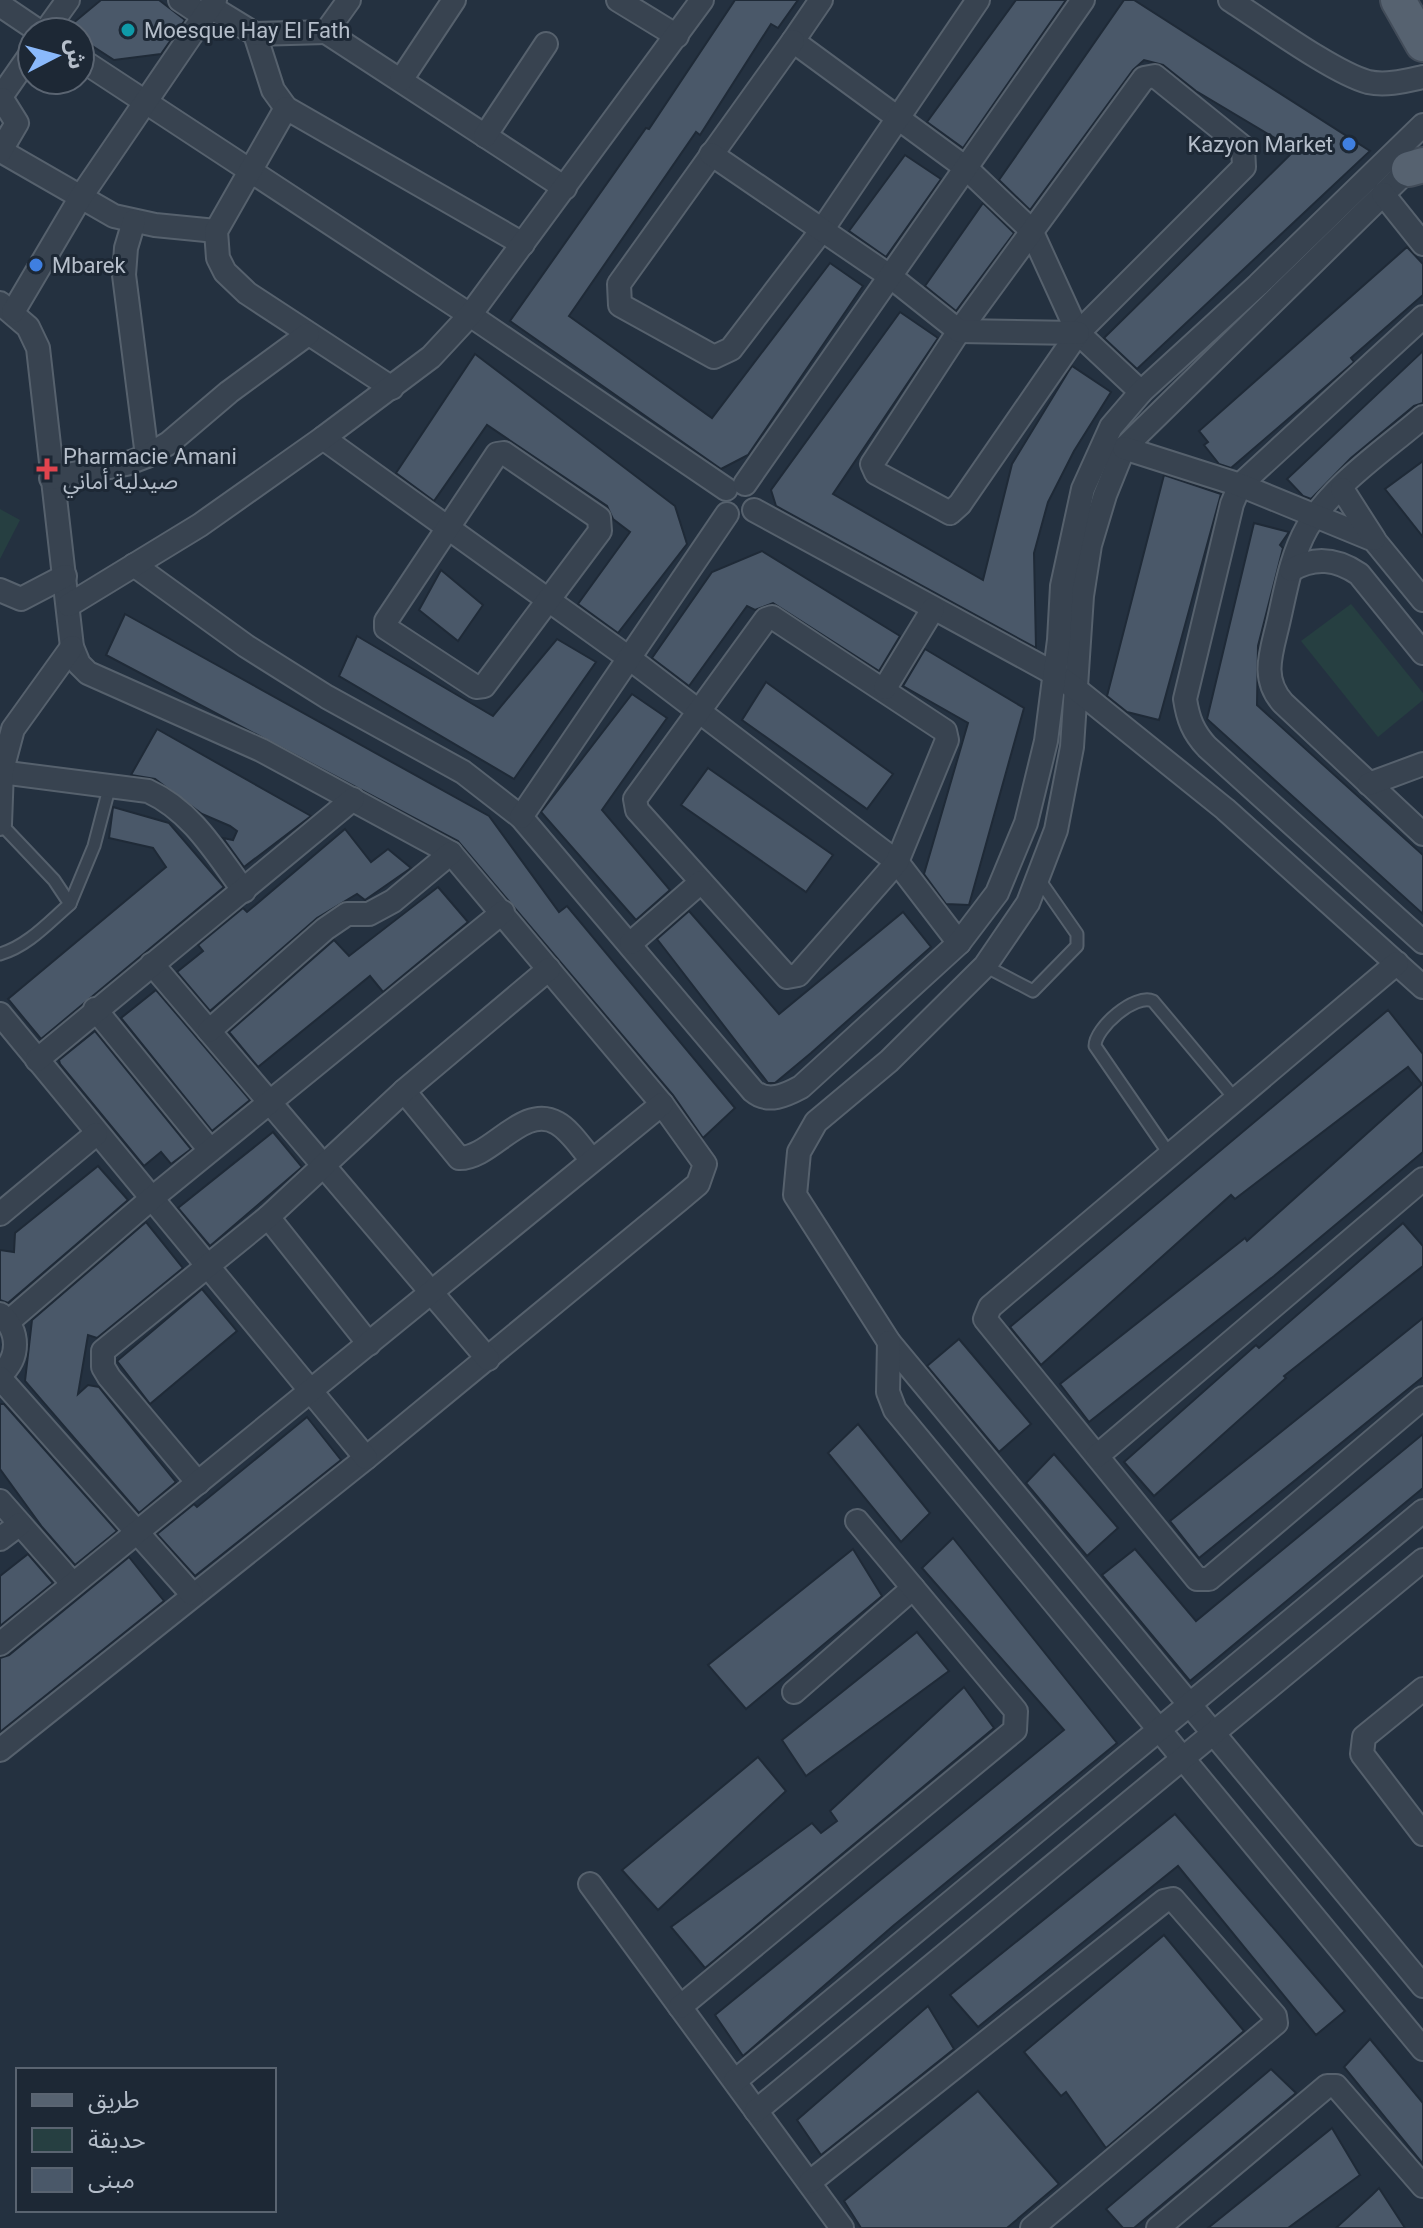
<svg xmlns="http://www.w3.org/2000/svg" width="1423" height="2228" font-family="Roboto,'Noto Sans Arabic',sans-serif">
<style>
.green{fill:#263f41}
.building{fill:#4a5869;stroke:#1f2a37;stroke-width:2}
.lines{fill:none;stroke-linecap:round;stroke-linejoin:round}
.service-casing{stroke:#56616d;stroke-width:15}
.minor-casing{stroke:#56616d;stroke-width:26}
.primary-casing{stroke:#424c59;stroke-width:38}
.service{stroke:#384350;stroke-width:11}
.minor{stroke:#384350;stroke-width:22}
.primary{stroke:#566270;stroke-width:34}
.culture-dot{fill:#0f9aa8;stroke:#1d2835;stroke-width:3}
.shop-dot{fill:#3f7fe0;stroke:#1d2835;stroke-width:3}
.health-dot{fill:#e0444e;stroke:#1d2835;stroke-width:3}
.labels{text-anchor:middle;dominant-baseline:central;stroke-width:6;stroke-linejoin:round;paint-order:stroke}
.poi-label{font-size:22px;fill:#b5beca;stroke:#1d2835;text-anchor:start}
</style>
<rect width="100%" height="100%" fill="#243140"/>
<g class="green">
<path d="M0,509L20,520L0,559Z"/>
<path d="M1351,604L1423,693V700L1378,737L1301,641Z"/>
</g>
<g class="building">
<path d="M101,0H159L185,20L161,54L114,60L80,38V32L66,29Z"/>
<path d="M735,0H798L778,28L771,24L700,135L696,132L569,316L712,418L830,263L863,286L748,455L721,469L510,321L646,128L649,129Z"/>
<path d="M1016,0H1066L963,148L927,122Z"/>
<path d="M1124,0H1134L1370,151L1137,369L1104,338L1295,150L1196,91L1163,65L1144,60L1133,70L1030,210L999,180Z"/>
<path d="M905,155L941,179L886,257L849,231Z"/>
<path d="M983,203L1014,233L956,311L925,286Z"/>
<path d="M1407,247L1423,264V295L1351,358L1354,362L1331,382L1231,468L1219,464L1204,445L1208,442L1199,431Z"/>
<path d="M900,312L938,338L833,494L983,580L1012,464L1068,372L1072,366L1111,392L1074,451L1048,502L1034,553L1036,648L776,506L771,490Z"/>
<path d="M1423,351V403L1414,406L1351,458L1311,499L1303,496L1287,479Z"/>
<path d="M475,354L675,506L687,544L618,633L578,604L630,532L613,519L607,506L487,425L434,501L396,473Z"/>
<path d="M1423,461V537L1385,489Z"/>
<path d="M1164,475L1221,494L1159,720L1127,712L1107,696Z"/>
<path d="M1254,523L1289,532L1280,545L1283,548L1258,646L1257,705L1423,855V914L1207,719Z"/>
<path d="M762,551L900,636L879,671L773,603L755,610L747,606L689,686L652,658L712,572Z"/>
<path d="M441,570L483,605L458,641L419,610Z"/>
<path d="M125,614L489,816L559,912L567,906L735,1108L703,1138L673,1095L458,841L106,655Z"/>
<path d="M357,636L493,716L557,639L596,662L514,779L339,676Z"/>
<path d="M925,649L1024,708L969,905L946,904L924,874L968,723L903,686Z"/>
<path d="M766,682L893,774L867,809L742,720Z"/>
<path d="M632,694L667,718L602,810L670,890L636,920L541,812Z"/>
<path d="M157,729L311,816L244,867L223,838L233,840L237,831L230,826L202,814L155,779L131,775Z"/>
<path d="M708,768L833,855L806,892L681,805Z"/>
<path d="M113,807L169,823L224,887L41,1039L8,999L166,867L153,848L109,838Z"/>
<path d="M345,829L371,862L388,849L411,868L365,900L357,894L317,918L210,1011L177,972L203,951L198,945L243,908L247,912Z"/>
<path d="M438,887L468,922L383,992L370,976L258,1067L229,1032L334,940L349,956Z"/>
<path d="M689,911L779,1014L903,912L931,947L811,1053L775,1083H768L657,939Z"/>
<path d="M156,990L250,1100L212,1131L121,1018Z"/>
<path d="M1388,1010L1423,1054V1152L1274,1276L1089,1422L1060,1384L1245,1238L1247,1241L1422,1084L1408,1067L1235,1199L1231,1195L1041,1365L1010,1327Z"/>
<path d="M95,1031L191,1149L171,1164L161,1152L144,1166L60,1064L59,1060Z"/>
<path d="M273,1132L302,1167L210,1246L178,1208Z"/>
<path d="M98,1166L128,1200L8,1303L0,1300V1250L14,1252L15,1233Z"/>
<path d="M146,1222L183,1268L97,1338L88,1335L78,1394L88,1385L99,1387L176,1482L139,1513L25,1381L32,1320Z"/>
<path d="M1403,1223L1423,1246V1266L1284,1376L1286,1378L1154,1496L1124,1462L1256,1345L1259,1348Z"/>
<path d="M202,1289L237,1331L150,1404L117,1361Z"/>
<path d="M1423,1318V1377L1199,1558L1170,1521Z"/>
<path d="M959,1339L1031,1424L999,1452L927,1366Z"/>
<path d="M0,1404H4L117,1531L75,1565L42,1527L0,1469Z"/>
<path d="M307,1417L341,1460L195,1576L157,1534L194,1504L197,1507Z"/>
<path d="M858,1424L930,1513L901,1542L828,1453Z"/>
<path d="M1423,1434V1488L1190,1681L1102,1575L1135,1549L1196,1621Z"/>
<path d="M1054,1454L1118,1528L1087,1556L1026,1483Z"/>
<path d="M953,1538L1117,1743L893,1926L743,2056L715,2015L1064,1730L922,1568Z"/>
<path d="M853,1549L882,1596L746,1709L708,1665Z"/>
<path d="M28,1554L53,1583L0,1626V1576Z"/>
<path d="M129,1557L164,1601L0,1732V1658L9,1655Z"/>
<path d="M917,1632L949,1671L806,1776L782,1740Z"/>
<path d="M964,1687L994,1728L705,1968L671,1927L812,1823L821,1833L837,1821L830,1811Z"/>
<path d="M758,1757L786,1791L658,1910L622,1870Z"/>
<path d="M1175,1814L1345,2011L1316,2035L1178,1866L978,2027L950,1995Z"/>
<path d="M1164,1935L1244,2031L1106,2148L1066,2092L1061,2096L1024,2052Z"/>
<path d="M928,2006L954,2049L821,2155L797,2120Z"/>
<path d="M1370,2039L1423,2103V2164L1344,2067Z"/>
<path d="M1271,2069L1296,2093L1134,2228H1123L1106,2209Z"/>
<path d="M978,2091L1059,2184L1007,2228H861L844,2201Z"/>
<path d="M1332,2128L1360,2175L1288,2228H1208Z"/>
<path d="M1379,2188L1405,2228H1336L1372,2195Z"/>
</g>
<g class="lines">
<defs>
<g id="service">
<path d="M70,904L94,846L110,785"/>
<path d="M0,954C28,946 49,922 70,904L54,880L0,823"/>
<path d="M985,966L1033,991L1077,946V934L1038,878"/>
<path d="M1170,1155L1095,1046C1095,1028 1135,993 1153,1001L1236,1100"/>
</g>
<g id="minor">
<path d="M180,0L204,16"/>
<path d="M349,0L326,32L565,188"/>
<path d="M618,0L677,36"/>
<path d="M821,0L793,41L966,168L1031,230L1078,333L1141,392"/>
<path d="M1230,0C1263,21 1334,73 1368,82C1386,86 1405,81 1423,77"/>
<path d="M0,5L40,32"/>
<path d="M211,7L255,34L273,90L286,108"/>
<path d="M45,32L68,0"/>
<path d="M255,34L326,32"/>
<path d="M793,41L619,284L620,305L714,357L731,349L822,230L978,0"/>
<path d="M80,59L470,315L726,489"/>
<path d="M1155,76L1243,147L1244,167L1078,333L960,504L950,513L876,473L872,464L959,331L1144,78Z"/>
<path d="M401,80L454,0"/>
<path d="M0,98L32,52"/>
<path d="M485,136L546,44"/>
<path d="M1,151L114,216L155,225L216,231"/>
<path d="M0,152L17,123L2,99"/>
<path d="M711,154L891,277L959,331L1078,333"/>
<path d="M1416,162L1124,448L1105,495L1090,545L1082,596L1072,747L1056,830L1028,903L985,966L889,1061L816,1122L799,1152L795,1195L889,1342L1423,1986"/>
<path d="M1383,194L1423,244"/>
<path d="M134,221L126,248L124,275L147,456"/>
<path d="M0,303L28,327L38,348L72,647L79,664L88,673L261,750L451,853L662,1104L705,1164L698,1184L679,1200L366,1458L0,1750"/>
<path d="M13,312L82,195L215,0"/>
<path d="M1423,317L1240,485L1232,504L1185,699C1188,719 1193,732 1207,747L1423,942"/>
<path d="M392,388L247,293L225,272L218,258L216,231L286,108L523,244"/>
<path d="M1423,417C1385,450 1333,484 1307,528C1290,558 1285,595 1277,628C1270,656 1262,680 1283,703L1423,834"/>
<path d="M323,438L629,658L897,862L959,943"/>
<path d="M1124,448L1240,485L1374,540L1423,600"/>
<path d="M504,453L599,518L600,531L484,686L476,687L386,628V621L497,454Z"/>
<path d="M51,478L126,464L147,456L169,443L229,392L308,334"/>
<path d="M745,484L1083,0"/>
<path d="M1342,489L1374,539"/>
<path d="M754,510L1055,674L1076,689L1225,809L1423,987"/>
<path d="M134,565L246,646L327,697L463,772L521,817L753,1091C768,1104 786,1095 801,1087L959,943L997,893L1026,823L1046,741L1059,640L1062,586L1083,489L1111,427L1141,392L1258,285L1423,125"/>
<path d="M1291,570C1315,556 1337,559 1359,574L1423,653"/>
<path d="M0,590L21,599L65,576"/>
<path d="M69,605L200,525L323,438L431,357L470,315L702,0"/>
<path d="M772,617L945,731L947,740L897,862L798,975L787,977L637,810L635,799L766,619Z"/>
<path d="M885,688L933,609"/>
<path d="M0,772L148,791C192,811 216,853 244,891"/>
<path d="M1369,784L1423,764"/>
<path d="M521,817L727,514"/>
<path d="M0,824L2,770L13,729L72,647"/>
<path d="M631,943L701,882"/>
<path d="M1397,963L990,1307L985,1319L1197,1579H1209L1423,1398"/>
<path d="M152,964L488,1359"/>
<path d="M95,1009L210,1150"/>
<path d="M0,1014L366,1458"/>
<path d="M209,1031L325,929L347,914H369L393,901L451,853"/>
<path d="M37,1060L353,799"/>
<path d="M404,1091L459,1158C491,1159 523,1103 557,1123C570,1130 582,1149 592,1160"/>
<path d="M0,1214L96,1134"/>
<path d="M268,1217L369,1344"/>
<path d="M8,1322L151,1199L503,912"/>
<path d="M889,1342L888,1392L895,1410L1423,2049"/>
<path d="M0,1375C20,1358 20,1331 0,1314"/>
<path d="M0,1378L192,1594"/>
<path d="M1097,1456L1423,1179"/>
<path d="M198,1483L109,1377L103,1367V1351L268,1217L404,1091L549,969"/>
<path d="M0,1501L73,1584"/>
<path d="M0,1539L20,1524"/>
<path d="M0,1644L662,1104"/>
<path d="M1423,1689L1364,1737L1362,1754L1423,1834"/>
<path d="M794,1692L913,1588"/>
<path d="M590,1884L842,2228"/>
<path d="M680,2007L1015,1730L1016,1711L857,1521"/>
<path d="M735,2081L1423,1511"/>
<path d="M756,2111L1423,1560"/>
<path d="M810,2182L1164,1901L1173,1899L1275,2016L1276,2023L1032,2228"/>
<path d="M1158,2228L1327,2086H1336L1423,2186"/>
</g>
<g id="primary">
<path d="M1398,0L1423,44"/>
<path d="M1409,169L1423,165"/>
</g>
</defs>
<use href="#service" class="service-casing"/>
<use href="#minor" class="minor-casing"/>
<use href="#primary" class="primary-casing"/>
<use href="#service" class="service"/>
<use href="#minor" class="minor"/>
<use href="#primary" class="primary"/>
</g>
<circle class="culture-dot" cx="128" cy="30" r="8"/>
<g class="shop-dot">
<circle cx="1349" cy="144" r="8"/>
<circle cx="36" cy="265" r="8"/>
</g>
<path class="health-dot" d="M43 457h8v8h8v8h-8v8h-8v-8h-8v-8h8z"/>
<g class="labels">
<g class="poi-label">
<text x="144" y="30">Moesque Hay El Fath</text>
<text x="1333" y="144" text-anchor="end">Kazyon Market</text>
<text x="52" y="265">Mbarek</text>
<text x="63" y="456">Pharmacie Amani<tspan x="63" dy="25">صيدلية أماني</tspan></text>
</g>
</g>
<rect x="16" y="2068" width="260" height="144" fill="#1d2835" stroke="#5a6471" stroke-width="2"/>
<rect x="32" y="2094" width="40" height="12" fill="#566270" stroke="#5a6471" stroke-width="2"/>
<text x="88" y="2108" font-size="24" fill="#b5beca">طريق</text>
<rect x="32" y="2128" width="40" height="24" fill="#263f41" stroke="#5a6471" stroke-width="2"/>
<text x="88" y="2148" font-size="24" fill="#b5beca">حديقة</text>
<rect x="32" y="2168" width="40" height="24" fill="#4a5869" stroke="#5a6471" stroke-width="2"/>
<text x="88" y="2188" font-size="24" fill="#b5beca">مبنى</text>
<g transform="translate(56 56) rotate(84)"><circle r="38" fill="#1d2835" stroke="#5a6471" stroke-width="2"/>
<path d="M0-6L14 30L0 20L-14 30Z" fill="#8ab9fb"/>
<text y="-12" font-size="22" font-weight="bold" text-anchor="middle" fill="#b5beca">ش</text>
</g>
</svg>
